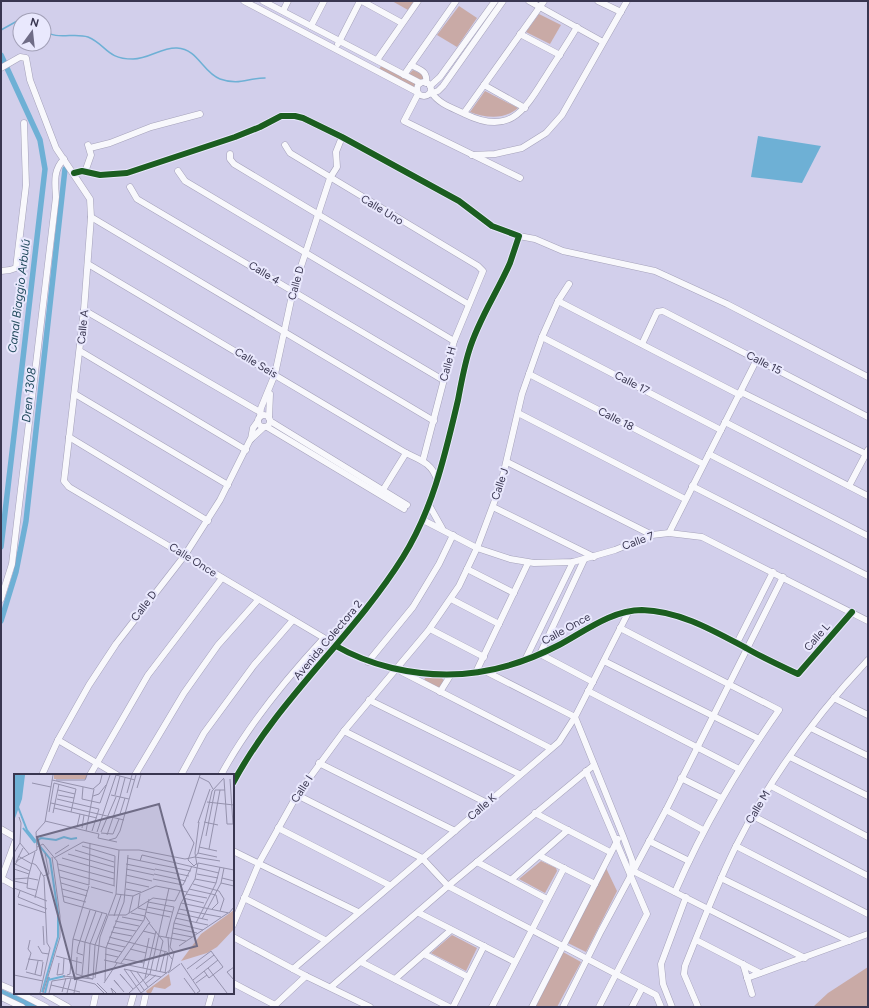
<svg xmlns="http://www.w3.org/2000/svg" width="869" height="1008" font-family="Figtree,sans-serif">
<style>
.green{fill:#c9aaa6}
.water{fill:#6eb0d5}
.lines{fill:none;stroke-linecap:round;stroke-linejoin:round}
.stream{stroke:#6eb0d5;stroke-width:1.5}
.canal{stroke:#6eb0d5;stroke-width:5.5}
.minor-casing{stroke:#a5a2ba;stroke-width:7}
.minor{stroke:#f8f8fc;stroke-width:6}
.cycleway-casing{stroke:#e9e8fd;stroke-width:8}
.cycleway{stroke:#1b5e20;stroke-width:6}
.labels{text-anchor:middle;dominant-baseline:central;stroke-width:4;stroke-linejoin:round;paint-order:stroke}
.street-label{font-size:11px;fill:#393650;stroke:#e9e8fd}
.water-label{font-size:12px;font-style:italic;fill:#234c5e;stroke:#e9e8fd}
.inset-river{fill:none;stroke:#6eb0d5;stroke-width:2}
.inset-road{fill:none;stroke:#9592ad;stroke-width:1}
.view{fill:#6f6c86;fill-opacity:0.15;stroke:#6f6c86;stroke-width:2}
.inset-edge{fill:none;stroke:#393650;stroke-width:2}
</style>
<rect width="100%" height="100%" fill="#d2cfeb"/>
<g class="green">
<path d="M392,1H414L408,10Z"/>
<path d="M459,6L477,18L457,47L437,35Z"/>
<path d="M539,14L561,25L550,44L526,32Z"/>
<path d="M381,66L416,84L415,88L379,70Z"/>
<path d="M413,70L423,75L424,80H421L409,74Z"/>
<path d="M485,91L518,108C504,120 486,118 470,112Z"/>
<path d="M425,678H442L444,681L439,689L424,681Z"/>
<path d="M541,861L556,868L557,871L545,893L519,879Z"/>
<path d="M606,868L617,891L586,952L568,943Z"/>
<path d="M452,935L477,948L466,971L431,953Z"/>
<path d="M563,952L581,962L557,1007H535Z"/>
<path d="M868,967V1007H813L828,993Z"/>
</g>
<path class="water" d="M758,136L821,146L802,183L751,177Z"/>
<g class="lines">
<g class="stream">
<path d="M1,30L19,20L27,17L33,20"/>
<path d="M44,30C56,41 74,32 88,37C107,45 106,59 133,59C149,59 162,47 177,48C198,49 203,73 220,79C240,86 247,78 265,78"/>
</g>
<g class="canal">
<path d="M1,55L40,140L45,169L1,547"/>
<path d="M1,621L16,572L26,521L65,169"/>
<path d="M1,992L35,1007"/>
</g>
<defs>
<g id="minor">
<path d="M244,1L417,92"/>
<path d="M263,1L420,83"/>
<path d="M362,1L402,23"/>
<path d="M529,1L603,42"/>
<path d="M598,1L621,12"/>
<path d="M283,11L288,1"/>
<path d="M311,26L324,1"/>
<path d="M520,34L560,55"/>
<path d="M338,44L360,1"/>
<path d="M377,60L418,1"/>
<path d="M411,65C420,70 428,71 426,83"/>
<path d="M1,68L20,57L26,58L30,80L56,148L90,199L91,217L84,310L64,481L69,487L324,638C285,680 248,725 221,775"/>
<path d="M404,75L456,1"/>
<circle cx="424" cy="89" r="7"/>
<path d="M484,85L525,108"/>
<path d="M430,86L440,77L495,1"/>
<path d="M432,93C439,104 453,108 465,114C510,136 524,111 546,76C556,60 567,44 577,27"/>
<path d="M418,94L404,121L520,178"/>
<path d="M429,94L438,91L443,86L503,1"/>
<path d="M464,113L544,1"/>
<path d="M285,145L290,153L478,266L483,271L454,341L423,460"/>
<path d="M90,148L110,143L151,127L200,114"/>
<path d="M230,154V159L234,164L468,304"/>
<path d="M472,155L495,154L522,148L546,133L562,115L627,1"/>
<path d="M178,171L185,181L454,341"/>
<path d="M85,172L91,155L88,145"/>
<path d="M74,173L82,171L100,175L127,173L235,137L260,127L281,116H295L303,118L342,137L459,201L492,226L519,236C516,245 513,254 510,263C497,293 478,320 469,351C464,367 461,384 458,400C445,455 433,509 403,557C353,637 278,699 233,783"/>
<path d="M130,187L137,199L443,380"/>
<path d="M91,217L434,421"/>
<path d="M519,236L535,239L563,251L655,271L727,304L868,377"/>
<path d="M88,264L406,453C420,460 432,463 437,480"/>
<path d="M1,271L10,270L16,268L26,185L24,123"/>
<path d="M558,301L740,395"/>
<path d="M84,310L260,412"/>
<path d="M542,337L721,430"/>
<path d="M642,344L657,312L663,311L868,417"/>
<path d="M80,351L246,450"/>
<path d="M529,374L703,464"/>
<path d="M741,392L868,455"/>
<path d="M75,394L228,485"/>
<path d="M518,413L685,499"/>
<circle cx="264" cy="421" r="6"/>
<path d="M260,417L261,408L275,374L293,291L330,178L337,167L336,152L342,137"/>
<path d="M269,418L270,394"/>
<path d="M270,421L407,505"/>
<path d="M725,422L868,496"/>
<path d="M267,427L404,509"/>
<path d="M69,437L208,521"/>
<path d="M251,439L253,428L258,421"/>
<path d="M709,454L868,536"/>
<path d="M507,462L652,535"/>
<path d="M692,486L868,576"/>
<path d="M849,486L868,450"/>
<path d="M383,490L406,453"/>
<path d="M429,505L442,528"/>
<path d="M493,507L594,557"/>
<path d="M423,520L477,548L510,559L534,563L573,562L615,550L652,535L669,533L702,537L868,621"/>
<path d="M669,533L757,359"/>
<path d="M584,560L540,654L593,682"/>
<path d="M467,569L514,593"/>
<path d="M1,599L12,564L56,197C55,183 53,170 64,159"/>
<path d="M451,599L499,624"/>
<path d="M620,628L779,710C737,770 704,825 675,892"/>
<path d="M430,629L484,657"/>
<path d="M737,643L773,572"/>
<path d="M336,646C355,657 372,663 392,668C452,682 505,673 559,645C585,631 612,610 642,610C680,611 714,631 746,648C763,658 781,666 798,674L852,612"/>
<path d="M525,660L573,562"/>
<path d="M604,661L759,739"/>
<path d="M368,662L413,607L439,564L453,535"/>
<path d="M485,671L575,717L623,836L632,860L633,871"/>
<path d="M402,672L550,748"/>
<path d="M476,672L528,563"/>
<path d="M588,691L739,769"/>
<path d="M440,692L450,676"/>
<path d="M834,698L868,715"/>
<path d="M369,700L519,774"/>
<path d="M811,728L868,756"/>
<path d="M344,731L487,803"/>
<path d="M58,740L117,775"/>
<path d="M790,757L868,796"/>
<path d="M319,763L455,831"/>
<path d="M586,771L647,914L599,1007"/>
<path d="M42,775L58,740L89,685L116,644L185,555L220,500L250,440L264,427"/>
<path d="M90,775L148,675L222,578"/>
<path d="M135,775L184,693L218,645L258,600"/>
<path d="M181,775L204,733L254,665L293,620"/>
<path d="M681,778L721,798"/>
<path d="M771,786L868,837"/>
<path d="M297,795L422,858L448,886L656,995L661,1007"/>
<path d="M666,810L703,830"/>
<path d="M535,813L610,852"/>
<path d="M753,816L868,876"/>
<path d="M278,828L389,885"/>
<path d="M1,829L15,837"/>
<path d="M649,841L689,861"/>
<path d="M736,846L868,914"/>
<path d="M233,851L358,912"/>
<path d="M540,856L595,884"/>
<path d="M477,862L547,899"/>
<path d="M633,871L805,958"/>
<path d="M1,878L15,886"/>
<path d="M721,878L849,941"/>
<path d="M512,879L568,830"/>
<path d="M1,880L15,842"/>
<path d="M244,898L325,940"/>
<path d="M419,913L515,962"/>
<path d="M233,925L259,863L297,795L344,731L428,631L459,586L477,548L501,484L522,394L542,337L558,301L569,284"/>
<path d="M233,937L306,976L370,1007"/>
<path d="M696,940L760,973"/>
<path d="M424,954L468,977"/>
<path d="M361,962L449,1007"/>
<path d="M743,964L752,994"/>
<path d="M293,969L559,742L575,717L629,611"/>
<path d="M747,978L868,934"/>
<path d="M395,979L451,930"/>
<path d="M233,983L275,1005"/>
<path d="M1,985L15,991"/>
<path d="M331,987L448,886L594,765"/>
<path d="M19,993L46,1007"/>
<path d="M43,993L68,1007"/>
<path d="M1,997L22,1007"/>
<path d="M93,1007L96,993"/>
<path d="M130,1007L134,993"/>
<path d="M143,1007L146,993"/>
<path d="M208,1007L212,993"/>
<path d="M273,1007L306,976"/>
<path d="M453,1007L484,946"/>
<path d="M492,1007L564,868"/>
<path d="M532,1007L618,839"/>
<path d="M563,1007L601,931L666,810L783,577"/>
<path d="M632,1007L642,988"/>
<path d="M672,1007L663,984L661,964L686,897"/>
<path d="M698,1007L684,974L685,966C701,926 716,887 735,848C769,780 816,715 868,660"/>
</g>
</defs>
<use href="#minor" class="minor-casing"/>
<use href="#minor" class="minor"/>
<defs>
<g id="cycleway">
<path d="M74,173L82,171L100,175L127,173L235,137L260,127L281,116H295L303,118L342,137L459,201L492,226L519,236C516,245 513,254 510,263C497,293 478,320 469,351C464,367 461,384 458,400C445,455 433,509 403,557C353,637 278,699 233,783"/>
<path d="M336,646C355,657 372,663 392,668C452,682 505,673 559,645C585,631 612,610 642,610C680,611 714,631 746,648C763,658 781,666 798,674L852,612"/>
</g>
</defs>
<use href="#cycleway" class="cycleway-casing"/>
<use href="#cycleway" class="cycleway"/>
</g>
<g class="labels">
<g class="street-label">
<text transform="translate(382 210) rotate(31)">Calle Uno</text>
<text transform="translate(264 273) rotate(31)">Calle 4</text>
<text transform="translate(296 283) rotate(-75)">Calle D</text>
<text transform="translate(83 327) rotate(-84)">Calle A</text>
<text transform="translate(256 363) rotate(31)">Calle Seis</text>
<text transform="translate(764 363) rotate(27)">Calle 15</text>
<text transform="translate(448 364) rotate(-75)">Calle H</text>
<text transform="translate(632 383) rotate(27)">Calle 17</text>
<text transform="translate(616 419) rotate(27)">Calle 18</text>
<text transform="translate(500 484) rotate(-72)">Calle J</text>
<text transform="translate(638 541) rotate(-20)">Calle 7</text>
<text transform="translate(193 560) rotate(32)">Calle Once</text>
<text transform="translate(144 606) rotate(-53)">Calle D</text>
<text transform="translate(566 629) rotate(-29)">Calle Once</text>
<text transform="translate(817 637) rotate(-49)">Calle L</text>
<text transform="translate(328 640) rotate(-50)">Avenida Colectora 2</text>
<text transform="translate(302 789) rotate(-57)">Calle I</text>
<text transform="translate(482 807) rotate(-41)">Calle K</text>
<text transform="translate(758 807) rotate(-59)">Calle M</text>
</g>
<g class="water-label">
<text transform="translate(19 296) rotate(-83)">Canal Biaggio Arbulú</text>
<text transform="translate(29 395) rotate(-84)">Dren 1308</text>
</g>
</g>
<g transform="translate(14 774)">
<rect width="220" height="220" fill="#d2cfeb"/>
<path d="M40,1H73L72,5H40ZM220,136V155L203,173L193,179L167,187L187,160ZM155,200L157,211L151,215L140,213L137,219H133L132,217Z" fill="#c9aaa6"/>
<path d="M0,1H11L8,25L0,47Z" fill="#6eb0d5"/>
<path class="inset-river" d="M4,33L13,56L36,85L44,139V163L28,218M9,54L21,69M23,67L27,64L42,66L50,63L57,65L63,64M34,206L51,202M31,219L35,203"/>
<path class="inset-road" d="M102,1L121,6M185,3L195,8L199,15M210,5L213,50H220M216,5L219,50M38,6L79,15L86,9L88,1M42,6H71L73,1M18,9L37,13M40,9L62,15L57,38M69,13L68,25L86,29L96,1M123,14L127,1M44,16L61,20M113,19L118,1M44,21L60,24M97,21L115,25M101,21L106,2M79,22L85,20L92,11M106,23L111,4M43,25L85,35L78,57M193,28L220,31M37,29L110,46M40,34L83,44M35,38L40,9M39,39L45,10M106,40L111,24M31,47L85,60M190,48L204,51M184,49L196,15M63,53L66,40M68,54L70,41M72,57L80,15M83,58L102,1M87,58L102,23M87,59L99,60L105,45M85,60L84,64L103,68M93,61L106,23M192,62L201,16H211M95,66L102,64L106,57L122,1M6,69L15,80M68,72L101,82L100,111M23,73L29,70L43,87L50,128L93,140L81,171L79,205M185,73L203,77M195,75L206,16M61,76L100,88M105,76H125L171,85L181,83L184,79L198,17L210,4M21,78L18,89L22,91L30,103L33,169L36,174L26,219M0,79L6,69L7,49L5,43M184,79L203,83M41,80L55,71M54,80L100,93M4,82L18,90M181,83L206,87M40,84L69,68L105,76L102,120L86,163L81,204M48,84L100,99M113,84L142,90M126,87L128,81L205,99M2,88L9,74M183,89L180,92L174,86L180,69L169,51L186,1M1,90L16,97M44,90L100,105M112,90L141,96M142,90L177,97M183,91L181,79L185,48M0,92L4,86L23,76L22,58L31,48L39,1M0,95L15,100M112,95L140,101M141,95L175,102M45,96L101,112M140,100L172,107M183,100L204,104M112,101L138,107M29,102L35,100L31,79M46,103L75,111M208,104L220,107M0,105L14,104L18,89M139,105L169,111L178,92M181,105L202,109M0,107L14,110M112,108L135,113M47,109L74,117M207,109L220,112M179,110L205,117L210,125L206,137M75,111L76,69M77,113L99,119M0,114L33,127M48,115L73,122M112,115L127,118M175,115L202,121L204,129L198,135M22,116L13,114L14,104L24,106M6,117L4,123L33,135M102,120L119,122L142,112L173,118M126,120L124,134L132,136M172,120L193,124M49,122L72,128M21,124L27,98M169,124L190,129M134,128L160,133L152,163M167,129L215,139L220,133M4,130L32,139M133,133L158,138M165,135L207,143M132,138L156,143M115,139L119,122M117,139L131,142L136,149M163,139L194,146M95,141H112L139,124L161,127L166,117M100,142L107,121M108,143L129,147M161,144L194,151M188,145L207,109L210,94M101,147L125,152M135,149L149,167L142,197M160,149L189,156M182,149L202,109L206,93M29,152L30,171M99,153L122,157M159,154L183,159M129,157L141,160M97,158L118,162M158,159L178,163M145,162L172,167M95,163L153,178L158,185M154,163L155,178M59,165L108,178M93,169L111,173M24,172L28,179L35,180M165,172L214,139M116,175L132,179M91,180L104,183M69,181L63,179L64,173L76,136M42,182L68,189M63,183L62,200L79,205M14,185L29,187M110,185L130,189M90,186L153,199M101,188L130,146L135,125M45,189L43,201L49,200L50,184M107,189L135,149M167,189L186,217L183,219M220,193L213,198L220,206M129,194L135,164M194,194L213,219M110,195L147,203M110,195L127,219M173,195L197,177L209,193L195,204L190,197M182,195L200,181M12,196L17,179L14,175L16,166M116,196L130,216M12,198L27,202L29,188M123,198L134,213M146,198L151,178M151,199L154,181M154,199L166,190M21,200L24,187M0,201L29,207M53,201L56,200L59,165L75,112M68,201L71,168L82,137M51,203L49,202L79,205M74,203L76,170L88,139M131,204L142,157M170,204L181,219M111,206L106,200L119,215M179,206L204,186M91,207L92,174L110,128L114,81M83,209L93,219M90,209L103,189M182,209L193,201M131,210L142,201M37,211L66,218M105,212L100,206L110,218M48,218L52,204M29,219L46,163V142L38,83M35,219L38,207L57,204L81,210L90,219M53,219L57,204M60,219L63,205M99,219L97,214L102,219M115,219L136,200L155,114M127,219L156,196L160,179L156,173L160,149L167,129L181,105L184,89L220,96"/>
<path class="view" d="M145,30L183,172L61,205L23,63Z"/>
<rect width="220" height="220" class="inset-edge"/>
</g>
<rect width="869" height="1008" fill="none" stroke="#393650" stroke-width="4"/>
<g transform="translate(32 32) rotate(15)"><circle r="19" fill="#e9e8fd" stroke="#a3a1b8"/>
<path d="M0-3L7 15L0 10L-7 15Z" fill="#6f6c86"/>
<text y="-6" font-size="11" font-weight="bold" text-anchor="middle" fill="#393650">N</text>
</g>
</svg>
